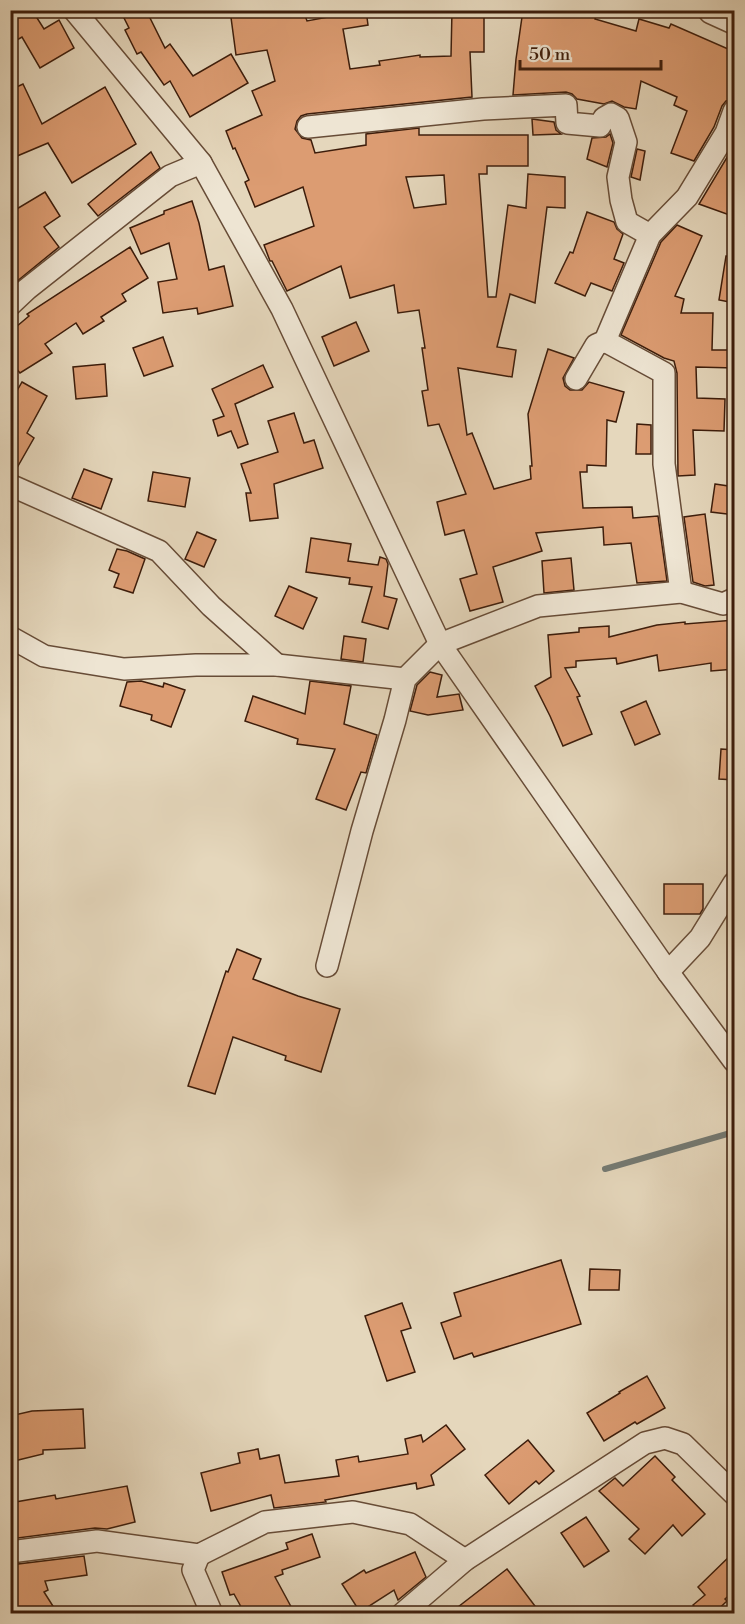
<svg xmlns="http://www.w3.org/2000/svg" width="745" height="1624" font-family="'Libre Bodoni',serif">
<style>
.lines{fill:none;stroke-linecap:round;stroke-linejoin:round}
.stream{stroke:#747a73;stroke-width:6}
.building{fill:#dc9c72;stroke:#3d1d0b;stroke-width:1.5;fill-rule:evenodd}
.minor-casing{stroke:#674c37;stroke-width:24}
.tertiary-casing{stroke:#674c37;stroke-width:30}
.minor{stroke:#eee5d3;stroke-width:21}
.tertiary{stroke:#eee5d3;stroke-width:27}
</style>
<rect width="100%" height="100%" fill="#e5d7bc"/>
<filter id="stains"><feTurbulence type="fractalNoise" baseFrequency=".00333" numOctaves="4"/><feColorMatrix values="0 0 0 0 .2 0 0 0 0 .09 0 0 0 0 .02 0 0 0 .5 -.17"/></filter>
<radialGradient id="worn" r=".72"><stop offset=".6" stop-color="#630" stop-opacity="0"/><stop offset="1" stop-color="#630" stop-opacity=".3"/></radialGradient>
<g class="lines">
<path class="stream" d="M605,1169L734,1132"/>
</g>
<g class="building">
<path d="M10,10H32L44,29L59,20L74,48L40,68L22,37L10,44Z"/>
<path d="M120,10H146L165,48L170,44L193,76L231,54L248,83L190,117L170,81L164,85L141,52L137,54L125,30L129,28Z"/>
<path d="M230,10H303L307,21L345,14V10H366L368,25L343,29L350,69L380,65L379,61L420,55V57L451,56L452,10H484V52H470L472,97L307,114L301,116L297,121L295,129L302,138L311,140L315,153L366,145V134L419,128V135H528V166H487V174H479L488,297H496L508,205L526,208L528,174L565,177V208L547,207L535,303L510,294L497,347L516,350L512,377L458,368L467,435L472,433L494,489L531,479L530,466H532L528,414L548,349L574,358L563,378L565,386L570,390H582L589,382L624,392L616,422L607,420L606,466L587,465V472H580L583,508L632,507L633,518L658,516L667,581L637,583L631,543L604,545L603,527L536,533L542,551L493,567L503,602L470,611L460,579L477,574L464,530L445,535L437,502L466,494L439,424L428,426L422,391L428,390L422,348H425L419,310L398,313L394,285L350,298L341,266L287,291L272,261H270L264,245L314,226L303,187L255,207L245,182L249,180L235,148L233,149L226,131L262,115L252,91L275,81L267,50L236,55ZM444,175L446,204L414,208L406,177Z"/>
<path d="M523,10H597L595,19L636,31L639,19L669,28L671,24L735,52V99L726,101L722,106L714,127L694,161L671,153L687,111L674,105L677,97L641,81L636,109L624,107L612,101L604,104L577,99L572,94L566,92L513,95L516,59Z"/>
<path d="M23,84L42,124L105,87L136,144L72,183L48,143L10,159V90Z"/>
<path d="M532,119L554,122L556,130L561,134L533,135Z"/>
<path d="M610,134L613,143L607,167L587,159L592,138L606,137Z"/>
<path d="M735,144V217L699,204Z"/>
<path d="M637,149L645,151L640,180L631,177Z"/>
<path d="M151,152L160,168L98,216L88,204Z"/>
<path d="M45,192L60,216L44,227L59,247L10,287V213Z"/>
<path d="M192,201L199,223L209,270L224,266L233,306L198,314L197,308L163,313L158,282L177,279L169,243L141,254L130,228L164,214V211Z"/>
<path d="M587,212L614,222L617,229L623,234L614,259L624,263L612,291L591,283L585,296L555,283L570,252L573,253Z"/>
<path d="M677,225L702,236L675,296L684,299L681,313H713L712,350H735V368L696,367L697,398L725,399L724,431L693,430L695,475L678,476L677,373L674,361L664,358L621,335L661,242Z"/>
<path d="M130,247L148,278L122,294L126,301L101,317L104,321L83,334L76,323L45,344L52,353L20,373L10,361V332L29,316L27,314Z"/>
<path d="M726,256L735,257V303L719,300Z"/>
<path d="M356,322L369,351L334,366L322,337Z"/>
<path d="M163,337L173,366L144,376L133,348Z"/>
<path d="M105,364L107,396L76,399L73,367Z"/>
<path d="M263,365L273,387L235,404L248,444L238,448L231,431L218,436L213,420L224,416L212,389Z"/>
<path d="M22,382L47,396L27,433L34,438L14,473H10V403Z"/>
<path d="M294,413L304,443L314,440L323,468L274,484L278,518L250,521L246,493H251L241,464L278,452L268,421Z"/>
<path d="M637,424L651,425V454H636Z"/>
<path d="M84,469L112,479L101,509L72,498Z"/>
<path d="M153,472L190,478L185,507L148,501Z"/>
<path d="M715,484L735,487V515L711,512Z"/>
<path d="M705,514L714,585L705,586L693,582L684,517Z"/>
<path d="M197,532L216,540L204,567L185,559Z"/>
<path d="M311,538L351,544L348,561L378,565L380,557L386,559L388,564L384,596L397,599L388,629L362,622L372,587L349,584L350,578L306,572Z"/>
<path d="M117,549L127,551L145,559L133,593L114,587L119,574L109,570Z"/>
<path d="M571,558L574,590L544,593L542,561Z"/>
<path d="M289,586L317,598L303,629L275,616Z"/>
<path d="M735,620V669L711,671V663L659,671L657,655L617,664L616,658L576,661V667L565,668L580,696L577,697L592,734L563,746L550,716L535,686L551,677L548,635L579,632V628L609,626V637L657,625L685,622V624Z"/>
<path d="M344,636L366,639L363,662L341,659Z"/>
<path d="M430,672L442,675L437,697L459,694L463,710L428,715L410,711L417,685Z"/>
<path d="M141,681L163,687L164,683L185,690L171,727L151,720L152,715L120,706L127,682Z"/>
<path d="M310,681L351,686L344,724L377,735L366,773L361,772L346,810L316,799L335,749L297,744L298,739L245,721L253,696L305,714Z"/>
<path d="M646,701L660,734L635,745L621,712Z"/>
<path d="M721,749L735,750V780L719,779Z"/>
<path d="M664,884H703V909L700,914H664Z"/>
<path d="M237,949L261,959L253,979L298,996L340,1009L321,1072L285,1060L286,1056L233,1037L215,1094L188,1086L226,971L228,972Z"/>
<path d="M561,1260L581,1324L474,1357L472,1353L454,1359L441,1323L461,1316L454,1293Z"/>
<path d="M590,1269L620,1270L619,1290H589Z"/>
<path d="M402,1303L411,1328L401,1331L415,1372L387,1381L365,1316Z"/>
<path d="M647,1376L665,1408L637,1424L635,1422L604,1441L587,1413L620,1393L619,1392Z"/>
<path d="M83,1409L85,1448L43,1450V1454L14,1461L10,1444V1416L32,1411Z"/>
<path d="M446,1425L465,1449L431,1475L434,1485L417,1489L416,1483L325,1500L326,1502L274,1508L271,1495L211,1511L201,1473L240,1463L238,1453L258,1449L260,1459L279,1455L285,1483L339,1476L336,1460L358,1456L359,1462L408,1454L405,1439L421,1435L423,1442Z"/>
<path d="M528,1440L554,1471L539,1484L536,1481L509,1504L485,1475Z"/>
<path d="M655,1456L675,1477L672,1480L705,1514L682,1536L673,1525L645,1554L629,1539L639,1529L599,1491L615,1478L623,1486Z"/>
<path d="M127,1486L135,1522L107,1529L95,1528L10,1539V1503L55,1495L56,1499Z"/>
<path d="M586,1517L609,1551L584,1567L561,1533Z"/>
<path d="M312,1534L320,1557L282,1570L283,1574L275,1577L295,1614H245L234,1594L230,1595L222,1572L288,1549L286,1543Z"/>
<path d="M735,1551V1590L725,1599L727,1601L713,1614H701L693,1605L705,1595L698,1587Z"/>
<path d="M415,1552L426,1577L398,1600L394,1590L360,1612L342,1584L364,1570L366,1573Z"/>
<path d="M84,1556L87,1575L45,1581L48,1590L44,1592L58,1614H10V1565Z"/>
<path d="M507,1569L541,1614H449Z"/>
</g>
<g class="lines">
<defs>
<g id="minor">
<path d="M74,10L201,163L282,309L440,644L668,972L734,1061"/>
<path d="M308,127L483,109L566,105L567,123L600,126L604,118L611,114L618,118L626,142L618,177L621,200L627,222L650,235"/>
<path d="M10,305L27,289L170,176L201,163"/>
<path d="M605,341L664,373V464L681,592"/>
<path d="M576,379L596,345L605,341L650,235L687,197L726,133L734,111"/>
<path d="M10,485L159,551L211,606L277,665"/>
<path d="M10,637L44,656L124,669L196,665H277L405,679"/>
<path d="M327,966L362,831L395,720L405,679L440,644L538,606L681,592L723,604L734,599"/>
<path d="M668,972L700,938L734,883"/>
<path d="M10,1552L97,1541L199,1555L265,1522L353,1512L410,1524L465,1560"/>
<path d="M199,1555L193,1570L212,1614"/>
<path d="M402,1614L465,1560L645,1443L665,1438L683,1444L734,1494"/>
</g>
<path id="tertiary" d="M712,10L734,20"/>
</defs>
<use href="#minor" class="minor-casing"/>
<use href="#tertiary" class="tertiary-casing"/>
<use href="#minor" class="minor"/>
<use href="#tertiary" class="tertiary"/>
</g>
<rect width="745" height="1624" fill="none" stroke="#e5d7bc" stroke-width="36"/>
<rect x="12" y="12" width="721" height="1600" fill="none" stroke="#3d1d0b" stroke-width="3"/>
<rect x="18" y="18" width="709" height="1588" fill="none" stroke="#3d1d0b" stroke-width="1.5"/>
<path d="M520 60v9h141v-9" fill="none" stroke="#3d1d0b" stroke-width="3"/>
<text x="529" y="60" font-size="18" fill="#3d1d0b" stroke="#eee5d3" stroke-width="4.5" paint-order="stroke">50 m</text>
<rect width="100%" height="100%" filter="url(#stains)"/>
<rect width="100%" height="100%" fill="url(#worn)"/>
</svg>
